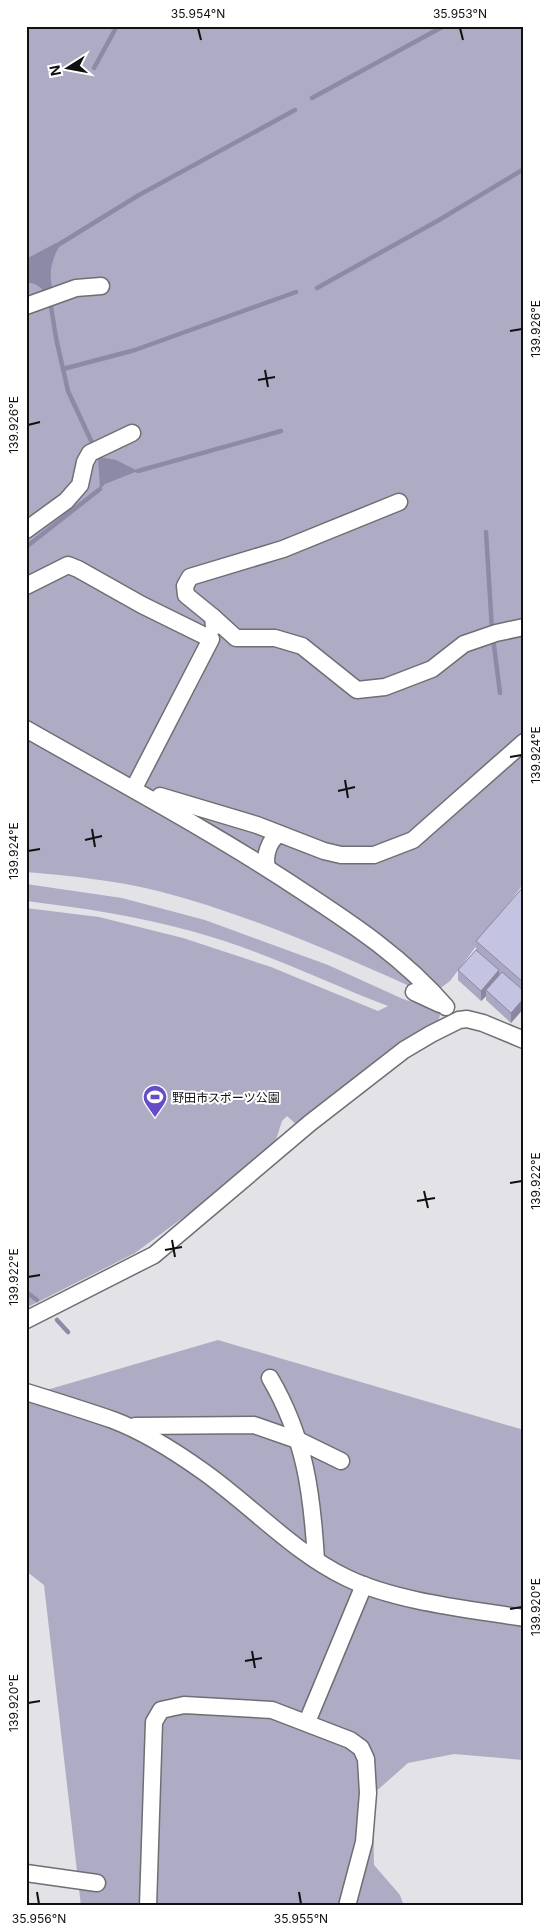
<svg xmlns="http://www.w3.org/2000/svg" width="550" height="1932" font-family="Inter,'Noto Sans JP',sans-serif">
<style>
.green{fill:#aeacc4}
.water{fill:#8c8aa7}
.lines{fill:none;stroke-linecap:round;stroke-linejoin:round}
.stream{stroke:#8c8aa7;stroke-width:4.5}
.minor-casing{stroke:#6e6e73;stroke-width:19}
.minor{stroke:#fff;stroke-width:16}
.wall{fill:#a9a8c2}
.shaded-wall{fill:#8a889e}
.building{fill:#c5c3e2;stroke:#8a889e}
.ticks{fill:none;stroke:#101011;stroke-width:2}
.labels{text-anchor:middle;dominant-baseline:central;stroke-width:4;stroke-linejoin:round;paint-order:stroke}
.poi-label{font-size:12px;fill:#101011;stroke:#fff;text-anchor:start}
.neatline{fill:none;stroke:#101011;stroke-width:2}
.ticks-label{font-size:12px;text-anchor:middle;fill:#101011}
</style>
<rect width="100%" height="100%" fill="#e2e2e7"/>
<g class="green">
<path d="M26,26H524V737L399,843L353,852L145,790L142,782L218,637L80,566L26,581Z"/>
<path d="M67,570L203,639L131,784L26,725V591Z"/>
<path d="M26,735L303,896L434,997C344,957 254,916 158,891C115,880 70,876 26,872Z"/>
<path d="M524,750V883L450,981L438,990L273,866L274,849L279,840L373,860Z"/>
<path d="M176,808L268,833L259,857Z"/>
<path d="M26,884L122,898L205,920L328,965L403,999L441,1011L438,1023L297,1125L287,1116L282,1121L275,1143L245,1172L135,1253L26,1308V908L99,917L183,938L271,967L378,1011L388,1006C323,981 259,949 191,931C137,916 82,908 26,901Z"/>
<path d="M218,1340L524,1430V1760L454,1754L408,1763L373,1794L374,1865L400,1895L404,1906H81L44,1585L26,1571V1396Z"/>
</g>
<g class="water">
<path d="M56,243L59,247C50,263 49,274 53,292L46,295C41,286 36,284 26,282V259Z"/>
<path d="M100,457L116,460L138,471L105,484L100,489L98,458Z"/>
</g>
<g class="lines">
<g class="stream">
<path d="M94,68L117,26"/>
<path d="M312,98L444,26"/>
<path d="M53,248L139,195L295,110"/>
<path d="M317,288L439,220L524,169"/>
<path d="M50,300L56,338L68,391L94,447"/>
<path d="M63,369L135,350L296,292"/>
<path d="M138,471L281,431"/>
<path d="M486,532L492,630"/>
<path d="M26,547L100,489"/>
<path d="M493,638L500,693"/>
<path d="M26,1292L37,1300"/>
<path d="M57,1320L68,1332"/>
</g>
<defs>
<g id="minor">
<path d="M26,306L76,288L101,286"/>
<path d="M26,530L66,501L80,485L85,462L90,453L132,433"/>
<path d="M26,586L68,565L78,569L142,605L211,639L134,788"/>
<path d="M213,617L236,638H275L302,646L357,690L385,687L432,669L464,644L496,633L524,627"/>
<path d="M214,627L213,617L186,595L185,586L190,577L283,549L399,502"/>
<path d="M26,729C119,782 213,832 302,891C354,925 405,959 446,1007"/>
<path d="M160,796L257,825L324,851L341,855H374L413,840L524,742"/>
<path d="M267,868C264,856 269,839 280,834"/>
<path d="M414,992L440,1004"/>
<path d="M26,1320L154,1255L310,1123L404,1050L431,1034L459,1020L467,1019L483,1023L524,1040"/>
<path d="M270,1378C305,1438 312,1492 316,1560"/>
<path d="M26,1392C55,1401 84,1410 113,1420C145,1432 176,1452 204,1472C253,1507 293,1552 347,1578C397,1602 469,1609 524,1618"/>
<path d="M135,1426L254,1425L300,1441L341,1461"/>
<path d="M307,1722L364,1585"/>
<path d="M26,1873L97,1883"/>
<path d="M148,1906L154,1722L161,1710L184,1705L272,1710L350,1740L361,1748L366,1759L368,1793L364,1842L347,1906"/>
</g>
</defs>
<use href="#minor" class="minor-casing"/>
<use href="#minor" class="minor"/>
</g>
<path class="wall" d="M524,886V1008L511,1023L486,1000V996L481,1001L458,980V970L476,950V941Z"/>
<g class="shaded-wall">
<path d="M499,970V980L486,990V996L481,1001V991Z"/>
<path d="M524,998V1008L511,1023V1013Z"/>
</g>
<g class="building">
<path d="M524,886V983L476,941Z"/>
<path d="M476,950L499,970L481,991L458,970Z"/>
<path d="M502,972L524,991V998L511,1013L486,990Z"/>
</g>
<path class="ticks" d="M198,28L201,40M460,28L463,40M510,331L522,329M265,370L268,387M258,380L275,377M28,425L40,422M510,757L522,755M345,780L348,798M338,791L355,787M92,829L95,847M85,840L102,836M28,851L40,849M510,1183L522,1181M424,1191L428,1208M417,1201L435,1198M172,1240L175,1257M165,1250L182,1247M28,1277L40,1275M510,1609L522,1607M252,1651L255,1668M245,1661L262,1658M28,1703L40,1701M37,1892L39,1904M299,1892L301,1904"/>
<defs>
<symbol id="stadium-pin" viewBox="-11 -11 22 30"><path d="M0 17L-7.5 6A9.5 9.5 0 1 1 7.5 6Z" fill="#664dc6" stroke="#fff"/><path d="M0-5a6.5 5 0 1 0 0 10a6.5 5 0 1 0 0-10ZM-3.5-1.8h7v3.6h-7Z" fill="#fff"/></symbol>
</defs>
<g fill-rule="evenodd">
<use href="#stadium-pin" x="141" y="1083" width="28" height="38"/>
</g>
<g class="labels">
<g class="poi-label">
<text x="172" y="1097">野田市スポーツ公園</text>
</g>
</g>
<rect width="550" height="1932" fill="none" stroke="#ffffff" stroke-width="55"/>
<g transform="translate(68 68) rotate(259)" stroke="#ffffff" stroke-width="4" paint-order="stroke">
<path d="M0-4L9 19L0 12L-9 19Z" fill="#101011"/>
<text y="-8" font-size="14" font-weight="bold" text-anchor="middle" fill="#101011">N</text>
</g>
<rect x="28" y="28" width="494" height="1876" class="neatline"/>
<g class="ticks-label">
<text x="198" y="18">35.954°N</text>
<text x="460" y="18">35.953°N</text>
<text transform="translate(536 329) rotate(-90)" y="4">139.926°E</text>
<text transform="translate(14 425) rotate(-90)" y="4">139.926°E</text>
<text transform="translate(536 755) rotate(-90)" y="4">139.924°E</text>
<text transform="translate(14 851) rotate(-90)" y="4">139.924°E</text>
<text transform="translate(536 1181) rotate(-90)" y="4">139.922°E</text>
<text transform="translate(14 1277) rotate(-90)" y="4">139.922°E</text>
<text transform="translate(536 1607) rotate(-90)" y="4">139.920°E</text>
<text transform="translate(14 1703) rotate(-90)" y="4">139.920°E</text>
<text x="39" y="1923">35.956°N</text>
<text x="301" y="1923">35.955°N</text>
</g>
</svg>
